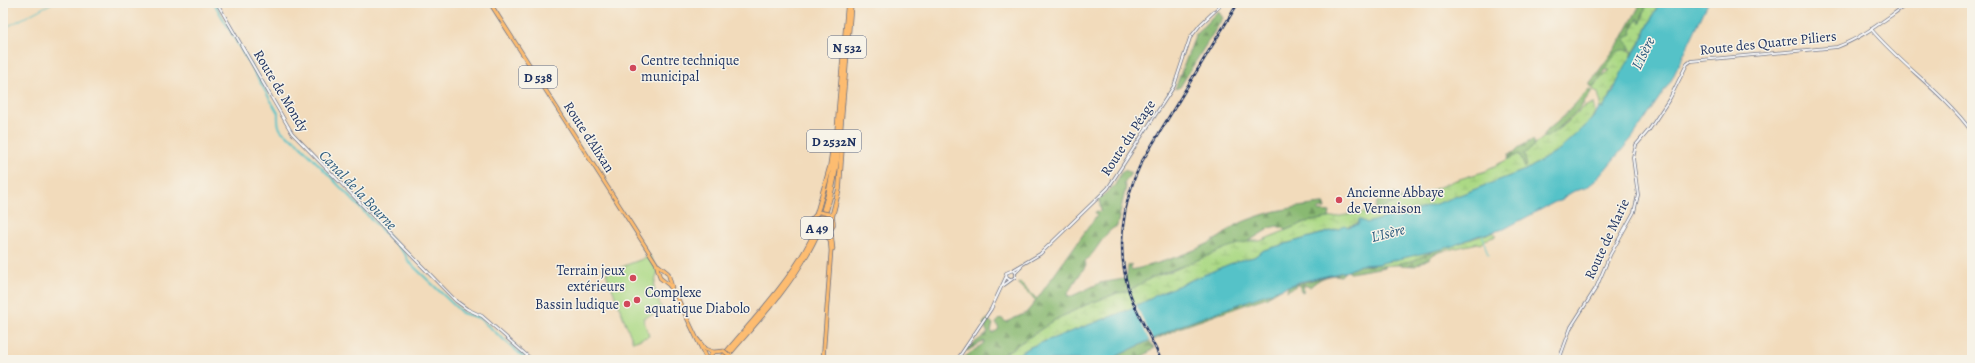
<svg xmlns="http://www.w3.org/2000/svg" width="1975" height="363" font-family="Alegreya,serif">
<style>
.forest{fill:url(#forest-firs);stroke:#527468}
.wetland{fill:url(#wetland-marsh);stroke:#648472}
.pitch{fill:#acd985;stroke:#648472}
.water{fill:#54c2c8;stroke:#387893}
.pier{fill:#f2dbbb}
.lines{fill:none;stroke-linecap:round;stroke-linejoin:round}
.stream{stroke:#54c2c8;stroke-width:1}
.canal{stroke:#54c2c8;stroke-width:2}
.minor-casing{stroke:#666b7f;stroke-width:3.5}
.major-casing{stroke:#666b7f;stroke-width:4.5}
.highway-casing{stroke:#666b7f;stroke-width:5.5}
.minor{stroke:#fff;stroke-width:2}
.major{stroke:#fdbc70;stroke-width:3}
.highway{stroke:#fdbc70;stroke-width:4}
.rail-casing{stroke:#1b2f5e;stroke-width:2.5}
.rail{stroke:#f7f3e8;stroke-width:1;stroke-dasharray:3;stroke-linecap:butt}
.major-bridge-casing{stroke:#666b7f;stroke-width:4.5;stroke-linecap:butt}
.major-bridge{stroke:#fdbc70;stroke-width:3}
.poi-dot{fill:#d1495b;stroke:#f7f3e8;stroke-width:1.5}
.labels{text-anchor:middle;dominant-baseline:central;stroke-width:3;stroke-linejoin:round;paint-order:stroke}
.shield{fill:#f7f3e8;stroke:#5d6a87;stroke-width:1}
.shield-label{font-size:13px;font-weight:bold;fill:#1b2f5e}
.street-label{font-size:14px;fill:#1b2f5e;stroke:#f7f3e8}
.poi-label{font-size:14px;fill:#1b2f5e;stroke:#f7f3e8;text-anchor:start}
.water-label{font-size:15px;font-style:italic;fill:#2c5b7e;stroke:#f7f3e8}
</style>
<defs>
<pattern id="forest-firs" width="22" height="20" patternUnits="userSpaceOnUse"><rect width="22" height="20" fill="#89b972"/><path d="M5 1l3.5 6h-7zM16 11l3.5 6h-7z" fill="#6f9761"/></pattern>
<pattern id="wetland-marsh" width="20" height="14" patternUnits="userSpaceOnUse"><rect width="20" height="14" fill="#acd985"/><path d="M1 5h8M5 5V1M11 12h8M15 12V8" fill="none" stroke="#93bb75"/></pattern>
</defs>
<rect width="100%" height="100%" fill="#f7f3e8"/>
<filter id="ink" filterUnits="userSpaceOnUse"><feTurbulence type="fractalNoise" baseFrequency=".025" numOctaves="2"/><feDisplacementMap in="SourceGraphic" scale="8" xChannelSelector="R" yChannelSelector="G"/><feConvolveMatrix kernelMatrix="1 2 1 2 8 2 1 2 1" color-interpolation-filters="sRGB"/></filter>
<filter id="wash" filterUnits="userSpaceOnUse"><feTurbulence type="fractalNoise" baseFrequency=".012" numOctaves="4" result="noise"/><feDisplacementMap in="SourceGraphic" scale="16" xChannelSelector="R" yChannelSelector="G"/><feGaussianBlur stdDeviation="0.9" result="paint"/><feColorMatrix in="noise" values="0 0 0 0 0 0 0 0 0 0 0 0 0 0 0 0 0 1.4 0 .05"/><feComposite in="paint" operator="in"/></filter>
<g filter="url(#wash)">
<rect width="100%" height="100%" fill="#f2dbbb"/>
<g class="forest">
<path d="M1641,3H1647L1640,24L1638,18L1632,34L1629,36L1630,46L1629,50L1604,70L1603,79L1598,80L1592,88L1589,84L1620,42Z"/>
<path d="M1218,11L1223,18C1208,41 1194,64 1180,87L1175,89L1196,34Z"/>
<path d="M1589,89L1592,90L1591,92C1578,115 1566,121 1547,138L1544,137V133L1562,118Z"/>
<path d="M1532,140L1534,141L1533,148L1524,154L1527,166L1525,168L1519,154L1508,159L1509,154L1517,151L1518,148Z"/>
<path d="M1125,170L1131,173L1124,184L1126,187L1117,226C1103,232 1098,251 1085,261L1086,265L1069,291L1067,296H1072L1100,283L1124,279L1127,274L1128,266L1131,264V270C1156,265 1198,251 1220,237C1225,234 1229,229 1234,226C1262,212 1292,207 1322,204H1325L1326,208L1318,209V211L1330,212L1329,218L1306,222L1286,230L1277,226L1270,228L1249,241L1153,277L1126,292L1118,293L1086,305L1055,320L995,360H961L984,343V341L967,351L966,349L988,333L983,324L987,319L993,324L991,331L993,333L999,329L996,323L1001,318L1006,322L1026,313L1036,301L1018,283L1020,282L1037,299L1097,215L1095,212L1101,211L1099,199L1115,185L1121,173Z"/>
<path d="M1392,193L1400,197L1402,201L1375,210L1377,202Z"/>
<path d="M1437,249H1441L1443,251L1434,254L1430,258L1415,266L1399,265L1398,263L1412,261Z"/>
<path d="M1377,264L1385,267L1350,273L1348,271L1360,265Z"/>
<path d="M1345,272L1341,276C1330,273 1318,279 1310,287L1304,285L1303,292L1301,291L1299,284L1287,291L1288,286Z"/>
<path d="M1284,287L1267,297L1179,328L1154,340L1153,338L1179,326Z"/>
<path d="M1148,341H1150L1154,348C1140,361 1127,360 1109,360Z"/>
</g>
<g class="wetland">
<path d="M1647,3H1659L1641,40L1633,53L1630,48V45L1625,40L1627,36L1632,34L1631,30L1638,18L1641,23Z"/>
<path d="M1622,50H1629L1633,53L1621,75L1618,84L1613,88L1609,99L1603,108L1599,109L1601,104L1598,93L1592,88L1609,70H1604L1617,52Z"/>
<path d="M1593,103L1595,112L1591,120L1560,149L1528,169L1439,203L1405,214L1394,215L1367,223L1359,220V223L1264,250L1254,257L1237,261L1156,295C1148,302 1139,302 1131,309L1030,347L1009,360H995L1055,320L1086,305L1118,293L1126,292L1153,277L1172,271L1226,248L1249,241H1260L1306,222L1375,210L1426,193L1453,181L1486,171L1488,169L1519,154L1525,168L1527,166L1524,154L1544,137H1547L1568,122L1582,108Z"/>
<path d="M1493,232L1497,236L1485,240L1480,244L1478,243L1443,251L1441,249Z"/>
<path d="M1437,249L1412,261L1399,263L1398,265L1379,266L1377,264Z"/>
</g>
<path class="pitch" d="M650,256L658,271L654,286L662,311L643,318L649,336L633,342L606,273Z"/>
<path class="water" d="M1659,3H1708L1672,79L1632,138L1596,180L1586,188L1574,191L1564,197L1561,201L1555,202L1504,229L1477,236L1450,247L1377,264L1360,265L1348,271L1299,282L1179,326L1109,360H1009L1030,347L1131,309C1139,302 1148,302 1156,295L1237,261L1254,257L1264,250L1339,229L1344,225L1348,227L1359,224V219L1367,223L1394,215L1405,214L1439,203L1528,169L1560,149L1591,120L1599,109L1603,108C1611,98 1616,85 1621,74C1627,62 1636,51 1642,39C1648,27 1653,15 1659,3Z"/>
<path class="pier" d="M1135,303L1153,341L1150,342L1133,305Z"/>
<g class="lines">
<g class="stream">
<path d="M3,29L52,3"/>
<path d="M1482,235L1488,255"/>
</g>
<path class="canal" d="M214,3L278,113C277,132 282,132 296,141L405,254L409,262L457,308L462,313L479,318L527,360"/>
</g>
</g>
<g filter="url(#ink)">
<g class="lines">
<defs>
<g id="minor">
<path d="M217,3L292,133L456,301L467,309L482,316L532,360"/>
<path d="M1871,29C1902,66 1944,93 1972,132"/>
<path d="M1013,270L1040,254L1108,188L1174,86L1190,38L1200,25L1223,3"/>
<path d="M1015,273L1021,267"/>
<path d="M3,279V318"/>
<path d="M1004,285L1015,277V273L1013,270L1006,273L1007,278L1010,280"/>
<path d="M3,357L6,360"/>
<path d="M957,360L991,309L1006,277"/>
<path d="M1559,360L1571,327L1596,288L1610,255L1634,212L1638,195L1633,158L1636,145L1649,130L1670,98L1687,64L1691,61L1837,47C1864,37 1885,19 1909,3"/>
</g>
<g id="major">
<path d="M490,3L656,263L660,278L669,285L678,299L707,360"/>
<path d="M812,229L811,220L818,212"/>
<path d="M831,231L833,249"/>
<path d="M824,234C833,231 836,224 831,215"/>
<path d="M658,265L668,273L672,287"/>
<path d="M698,340L705,349L713,352"/>
<path d="M707,360L713,352L724,351"/>
<path d="M823,360L831,251L830,240L824,234"/>
</g>
<g id="highway">
<path d="M817,213L830,167L834,139"/>
<path d="M832,217L839,189L842,147"/>
<path d="M720,360C751,322 788,285 810,242C833,199 836,153 839,106C842,72 845,37 848,3"/>
<path d="M724,360C753,325 786,292 808,252C836,204 839,151 843,97C846,66 848,34 851,3"/>
</g>
</defs>
<use href="#minor" class="minor-casing"/>
<use href="#major" class="major-casing"/>
<use href="#highway" class="highway-casing"/>
<use href="#minor" class="minor"/>
<use href="#major" class="major"/>
<use href="#highway" class="highway"/>
<defs>
<path id="rail" d="M1161,360C1151,337 1137,315 1129,291C1116,248 1122,203 1141,163L1238,3"/>
</defs>
<use href="#rail" class="rail-casing"/>
<use href="#rail" class="rail"/>
<defs>
<g id="major-bridge">
<path d="M819,212L829,214"/>
<path d="M812,229L820,234"/>
<path d="M724,351L730,356"/>
</g>
</defs>
<use href="#major-bridge" class="major-bridge-casing"/>
<use href="#major-bridge" class="major-bridge"/>
</g>
</g>
<g class="poi-dot">
<circle cx="633" cy="68" r="4"/>
<circle cx="1339" cy="200" r="4"/>
<circle cx="633" cy="278" r="4"/>
<circle cx="637" cy="300" r="4"/>
<circle cx="627" cy="304" r="4"/>
</g>
<g class="labels">
<g class="shield">
<rect x="828" y="36" width="38" height="22" rx="3"/>
<rect x="519" y="66" width="38" height="22" rx="3"/>
<rect x="807" y="130" width="54" height="22" rx="3"/>
<rect x="801" y="217" width="32" height="22" rx="3"/>
</g>
<g class="shield-label">
<text x="847" y="47">N 532</text>
<text x="538" y="77">D 538</text>
<text x="834" y="141">D 2532N</text>
<text x="817" y="228">A 49</text>
</g>
<g class="street-label">
<text transform="translate(1768 43) rotate(-6)">Route des Quatre Piliers</text>
<text transform="translate(281 91) rotate(59)">Route de Mondy</text>
<text transform="translate(589 137) rotate(57)">Route d'Alixan</text>
<text transform="translate(1128 138) rotate(-57)">Route du Péage</text>
<text transform="translate(1607 239) rotate(-65)">Route de Marie</text>
</g>
<g class="poi-label">
<text x="641" y="60">Centre technique<tspan x="641" dy="16">municipal</tspan></text>
<text x="1347" y="192">Ancienne Abbaye<tspan x="1347" dy="16">de Vernaison</tspan></text>
<text x="625" y="270" text-anchor="end">Terrain jeux<tspan x="625" dy="16">extérieurs</tspan></text>
<text x="645" y="292">Complexe<tspan x="645" dy="16">aquatique Diabolo</tspan></text>
<text x="619" y="304" text-anchor="end">Bassin ludique</text>
</g>
<g class="water-label">
<text transform="translate(1643 53) rotate(-64)">L'Isère</text>
<text transform="translate(358 190) rotate(46)">Canal de la Bourne</text>
<text transform="translate(1388 233) rotate(-14)">L'Isère</text>
</g>
</g>
<rect width="1975" height="363" fill="none" stroke="#f7f3e8" stroke-width="16"/>
</svg>
